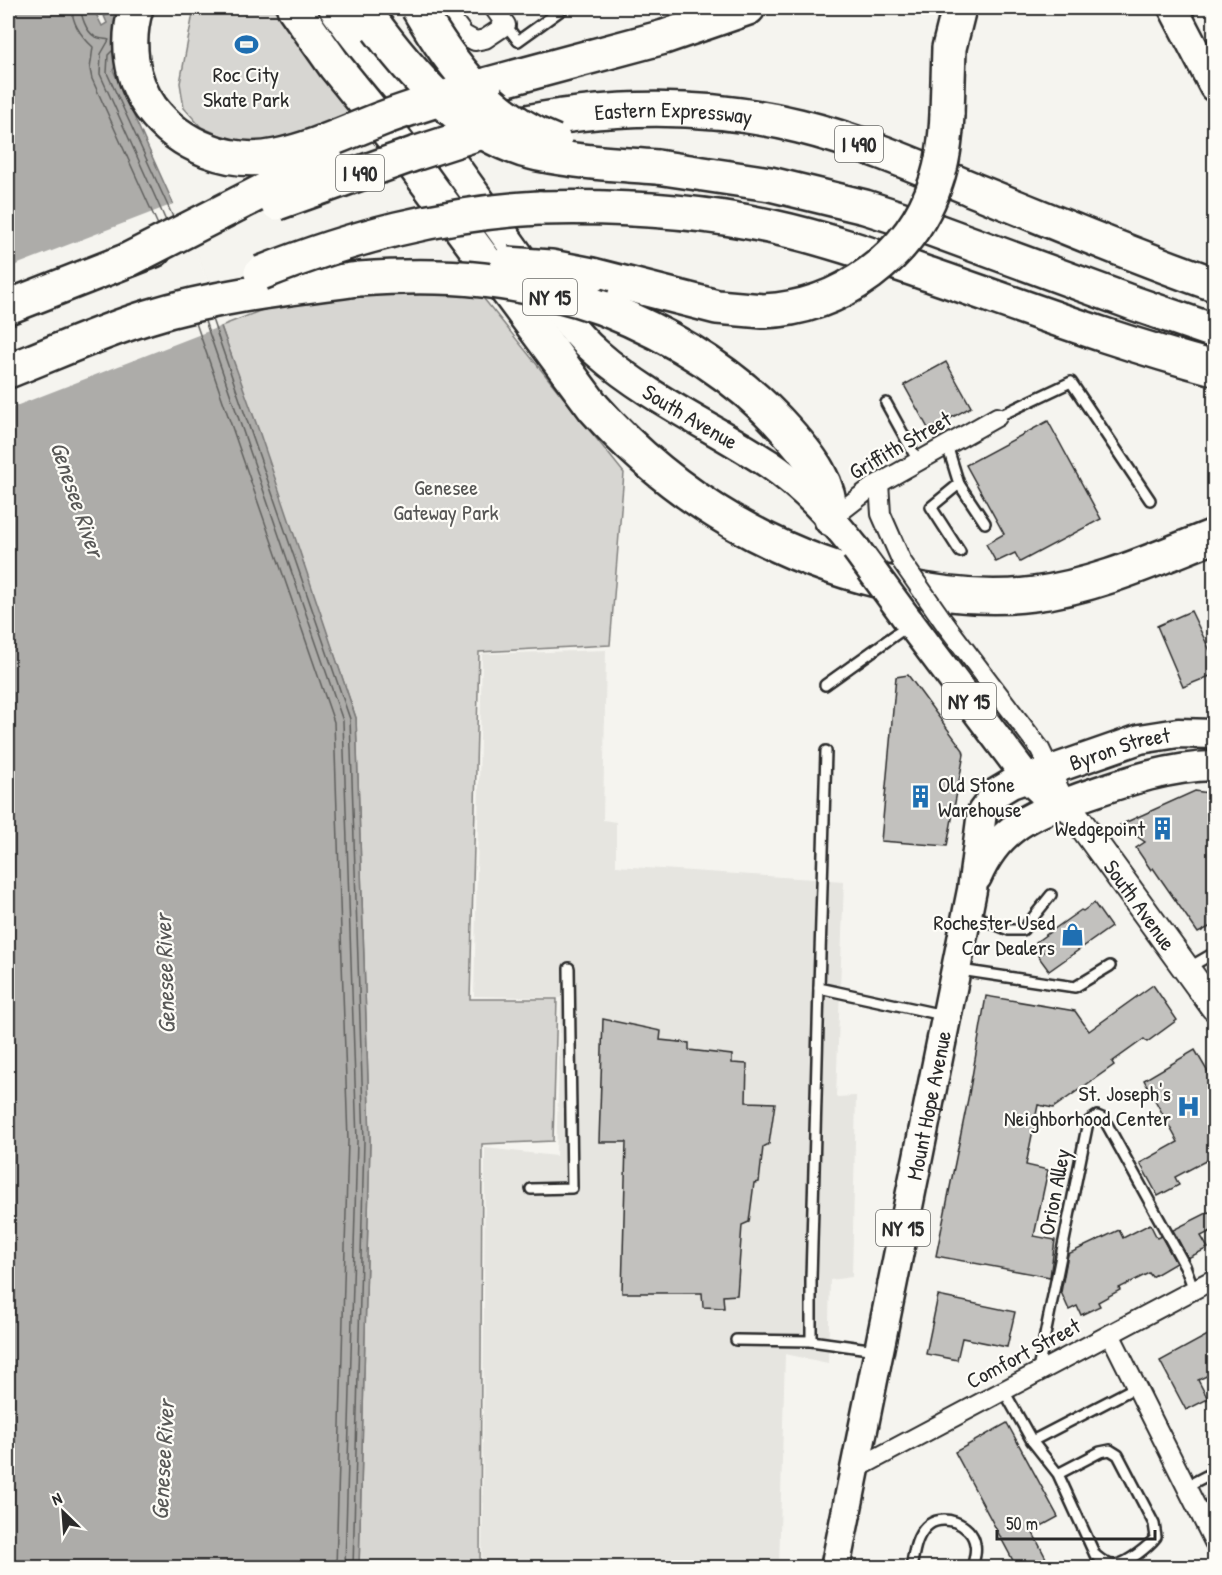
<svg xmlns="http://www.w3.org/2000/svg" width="1222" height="1575" font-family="'Patrick Hand',sans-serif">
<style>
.built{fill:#e6e5e0}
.green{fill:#d7d6d2;stroke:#81807e;stroke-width:1.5}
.water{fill:#adaca9;stroke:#797877;stroke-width:1.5}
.pier{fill:#f5f4ef}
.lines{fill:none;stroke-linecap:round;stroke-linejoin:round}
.shore{stroke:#5f5f5d;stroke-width:1.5}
.building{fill:#c2c1be;stroke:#2b2b2b;stroke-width:1.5}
.lane-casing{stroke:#2b2b2b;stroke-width:14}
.street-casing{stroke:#2b2b2b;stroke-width:22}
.secondary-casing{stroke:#2b2b2b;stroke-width:30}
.primary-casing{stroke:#2b2b2b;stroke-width:33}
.highway-casing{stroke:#2b2b2b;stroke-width:38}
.lane{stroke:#fdfcf7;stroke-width:9}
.street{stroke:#fdfcf7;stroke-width:18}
.secondary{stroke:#fdfcf7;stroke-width:26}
.primary{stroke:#fdfcf7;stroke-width:28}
.highway{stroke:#fdfcf7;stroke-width:33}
.street-bridge-casing{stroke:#2b2b2b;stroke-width:22;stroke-linecap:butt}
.primary-bridge-casing{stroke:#2b2b2b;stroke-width:33;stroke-linecap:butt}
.highway-bridge-casing{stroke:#2b2b2b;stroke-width:38;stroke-linecap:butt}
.street-bridge{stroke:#fdfcf7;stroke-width:18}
.primary-bridge{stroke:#fdfcf7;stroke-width:28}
.highway-bridge{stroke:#fdfcf7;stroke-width:33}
.labels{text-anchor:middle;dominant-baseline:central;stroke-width:4.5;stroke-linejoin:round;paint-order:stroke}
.shield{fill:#fdfcf7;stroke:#6a6a68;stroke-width:1.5}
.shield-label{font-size:21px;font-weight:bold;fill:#2b2b2b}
.poi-label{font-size:22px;fill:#2b2b2b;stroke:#fdfcf7;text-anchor:end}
.street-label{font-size:22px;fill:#2b2b2b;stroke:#fdfcf7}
.park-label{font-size:22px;fill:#565655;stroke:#fdfcf7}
.water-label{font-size:24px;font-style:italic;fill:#585857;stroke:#fdfcf7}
</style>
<rect width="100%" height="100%" fill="#f5f4ef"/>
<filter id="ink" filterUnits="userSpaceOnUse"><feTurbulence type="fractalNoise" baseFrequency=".0167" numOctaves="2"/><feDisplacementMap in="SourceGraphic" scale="12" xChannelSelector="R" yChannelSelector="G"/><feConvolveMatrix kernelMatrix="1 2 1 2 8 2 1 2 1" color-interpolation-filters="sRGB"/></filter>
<g filter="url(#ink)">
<path class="built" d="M606,650L603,820L616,822V866L844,881L836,1097L856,1096L852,1277L830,1280L828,1363L785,1354L779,1567H482L485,1148L556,1156L561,998L474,996L482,654Z"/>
<g class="green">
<path d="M194,8H277L357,115L281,146L238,143L201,127L184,108L180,83Z"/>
<path d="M423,289H476L624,473L610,645L479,652L470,999H557L553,1141L482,1144L480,1567H359L370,1141L356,718L221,326L278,304Z"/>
</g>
<path class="water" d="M8,8H93L102,26L107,23L104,16L118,10L117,8H135L147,23L149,36L138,45L114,56L116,64L113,70L188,236L259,431L356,718L370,1141L359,1567L8,1568Z"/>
<path class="pier" d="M176,203L190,235L224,325L8,409V268Z"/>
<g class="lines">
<g class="shore">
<path d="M72,8C72,23 82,37 93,47L90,69L92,79L158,225"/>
<path d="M81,8C81,16 86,31 94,36C98,39 104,39 109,40L101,54L100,74L166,221"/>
<path d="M113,50L108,55L107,73L173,217"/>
<path d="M212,319L350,719L364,1141L353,1568"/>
<path d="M205,321L343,721L357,1141L345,1568"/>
<path d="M196,323L334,722L348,1141L336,1568"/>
</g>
</g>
<g class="building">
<path d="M946,362L971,407L929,430L904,385Z"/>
<path d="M1048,421L1101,519L1020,562L1015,553L996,562L986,544L1004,534L966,465Z"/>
<path d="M1191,611L1215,661V674L1183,687L1157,626Z"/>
<path d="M908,675L963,750L964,754L947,846L881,841L896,677Z"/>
<path d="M1195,791L1215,794V924L1198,933L1153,868L1151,870L1136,848L1145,842L1120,825Z"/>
<path d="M1094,903L1111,927L1049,971L1038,956L1043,952L1036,942L1081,910L1083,911Z"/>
<path d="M1153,985L1177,1020L1147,1042L1144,1039L1112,1062L1114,1065L1053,1108L1038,1105L1026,1165L1048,1170L1034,1236L1055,1240L1050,1277L936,1256L969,1094L986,996L1075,1011L1089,1031Z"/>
<path d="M603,1019L661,1031L660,1040L689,1043V1050L732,1055V1063L747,1064L746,1102L775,1103L769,1144L763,1147L759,1182L754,1183L749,1222L742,1225L737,1295L723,1296L724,1308L703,1307L702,1293H622L626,1142H599Z"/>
<path d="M1195,1050L1215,1084V1156L1175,1177L1179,1185L1158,1196L1140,1163L1178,1142L1144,1080Z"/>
<path d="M1215,1209V1229L1201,1236L1208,1248L1188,1258L1173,1230Z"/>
<path d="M1150,1224L1157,1238L1161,1236L1176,1263L1152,1277L1149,1273L1119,1288L1120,1290L1098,1302L1100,1306L1081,1315L1077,1306L1069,1310L1061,1292L1068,1254L1119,1230L1123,1238Z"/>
<path d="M938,1296L1015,1312L1007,1347L962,1338L957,1360L926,1354Z"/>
<path d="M1215,1331V1372L1198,1380L1208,1399L1186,1410L1160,1361Z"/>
<path d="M1007,1423L1058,1517L1032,1531L1051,1568H1017L955,1452Z"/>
</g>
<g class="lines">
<defs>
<g id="lane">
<path d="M506,25L518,41L564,8"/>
<path d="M886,403L918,461"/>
<path d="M997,417L1071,382L1150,500"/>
<path d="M947,445L959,484L931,507L960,552"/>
<path d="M959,484L985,523"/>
<path d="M825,685L909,625"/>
<path d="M826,751L819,988L943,1015"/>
<path d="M972,915L1009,930H1023L1051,895"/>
<path d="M1188,968L1214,953"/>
<path d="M960,970L1075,987L1110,966"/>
<path d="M531,1189L572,1188L569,968"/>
<path d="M736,1340L811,1341V1279L819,988"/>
<path d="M811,1341L876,1350"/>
<path d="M1038,1370L1088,1122L1097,1116L1104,1119L1185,1266L1194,1290"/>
<path d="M1004,1391L1032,1441L1058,1474L1095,1555C1101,1560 1108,1566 1116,1565C1128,1563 1149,1546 1156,1537L1154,1524L1118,1455L1110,1450L1100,1452L1058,1474"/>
<path d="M1032,1441L1136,1387"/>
<path d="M1187,1486L1214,1472"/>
<path d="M911,1568C914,1554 915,1538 926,1527C941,1512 972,1523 975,1544C977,1551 974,1560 972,1568"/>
</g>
<g id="street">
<path d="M444,8L464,35L475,41L485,39L506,25L494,8"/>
<path d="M879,483L881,514L902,562"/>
<path d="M831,519L871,488L997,417"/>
<path d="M946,625L1040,749L1066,803"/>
<path d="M1110,1334L1214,1542"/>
<path d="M854,1470L1214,1279"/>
</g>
<g id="secondary">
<path id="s1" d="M1066,803L1214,1007"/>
</g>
<g id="primary">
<path id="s2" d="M333,8C366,56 406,97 439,143C469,185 499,227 529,269C550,298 570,330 597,353C648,398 713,427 769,464C803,487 831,517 856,549"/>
<path d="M1173,8L1214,87"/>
<path d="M908,620L1027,778L1040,790"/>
<path d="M977,877C985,859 997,841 1013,829C1033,813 1060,805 1084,796C1128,781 1168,767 1214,766"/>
<path id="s3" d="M835,1568L972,890L982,812L996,793L1011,784L1140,739L1178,733L1214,734"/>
</g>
<g id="highway">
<path d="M294,8L335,66L399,145L594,408C675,499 779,560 898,585C942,595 989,600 1034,594C1097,586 1155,559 1214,536"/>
<path d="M362,8L378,29"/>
<path d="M485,85L664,37L748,8"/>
<path d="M947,114L949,48L959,8"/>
<path id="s4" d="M498,128C597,105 700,102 799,126C860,141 917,166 974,190C1054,222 1133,256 1214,284"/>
<path d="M657,167L770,184L865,207L915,223L1133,303L1214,331"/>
<path d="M539,208C618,206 696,210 773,227C828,239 881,258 934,276C1027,308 1119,343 1214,368"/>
<path d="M592,275L717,307L763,311"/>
<path d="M8,307L154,250"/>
<path d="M603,308C673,336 738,375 788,432C811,458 831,483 831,519"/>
<path d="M8,371C54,353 100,332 148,317C216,296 288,288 359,279"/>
</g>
</defs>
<use href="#lane" class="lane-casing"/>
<use href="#street" class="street-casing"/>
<use href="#secondary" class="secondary-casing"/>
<use href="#primary" class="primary-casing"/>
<use href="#highway" class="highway-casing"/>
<use href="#lane" class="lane"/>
<use href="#street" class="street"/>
<use href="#secondary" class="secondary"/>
<use href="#primary" class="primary"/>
<use href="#highway" class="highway"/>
<defs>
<path id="street-bridge" d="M902,562L946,625"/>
<path id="primary-bridge" d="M856,549L908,620"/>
<g id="highway-bridge">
<path d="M136,8C126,41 130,79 151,108C180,146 230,166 277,156C312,149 347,132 381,119C415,106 450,96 485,85"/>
<path d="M418,8C451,65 491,118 555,142"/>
<path d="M378,29C419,83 469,139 538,154C577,162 617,164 657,167"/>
<path d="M277,203L414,154L482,132"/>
<path d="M128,260L326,159"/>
<path d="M507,264L551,267L592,275"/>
<path d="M261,273C352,237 441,213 539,208"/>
<path d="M359,279C450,273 517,278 603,308"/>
<path d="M763,311C841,308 912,256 936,182C944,159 946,137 947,114"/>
</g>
</defs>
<use href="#street-bridge" class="street-bridge-casing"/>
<use href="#primary-bridge" class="primary-bridge-casing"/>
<use href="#highway-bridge" class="highway-bridge-casing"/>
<use href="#street-bridge" class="street-bridge"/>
<use href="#primary-bridge" class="primary-bridge"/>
<use href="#highway-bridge" class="highway-bridge"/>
</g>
</g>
<defs>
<symbol id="stadium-bare" viewBox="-9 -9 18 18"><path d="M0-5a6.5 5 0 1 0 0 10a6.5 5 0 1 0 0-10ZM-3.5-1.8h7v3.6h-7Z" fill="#1f6fb2" stroke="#fdfcf7" stroke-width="2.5" paint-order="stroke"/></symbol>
<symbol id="building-bare" viewBox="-9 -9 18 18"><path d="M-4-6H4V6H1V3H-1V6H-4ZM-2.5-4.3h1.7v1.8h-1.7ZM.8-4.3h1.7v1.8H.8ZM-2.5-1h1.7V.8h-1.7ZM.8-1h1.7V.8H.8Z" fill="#1f6fb2" stroke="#fdfcf7" stroke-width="2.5" paint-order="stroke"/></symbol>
<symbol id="shop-bare" viewBox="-9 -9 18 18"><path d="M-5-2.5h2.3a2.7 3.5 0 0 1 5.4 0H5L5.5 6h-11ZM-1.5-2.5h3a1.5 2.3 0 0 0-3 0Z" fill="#1f6fb2" stroke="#fdfcf7" stroke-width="2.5" paint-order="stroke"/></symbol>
<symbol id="hospital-bare" viewBox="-9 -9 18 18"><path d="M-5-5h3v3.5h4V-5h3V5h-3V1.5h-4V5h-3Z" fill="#1f6fb2" stroke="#fdfcf7" stroke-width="2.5" paint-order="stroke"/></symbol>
</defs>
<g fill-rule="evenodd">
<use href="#stadium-bare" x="230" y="28" width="33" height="33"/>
<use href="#building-bare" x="904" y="780" width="33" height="33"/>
<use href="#building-bare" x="1146" y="812" width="33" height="33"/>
<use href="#shop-bare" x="1056" y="918" width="33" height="33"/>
<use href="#hospital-bare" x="1172" y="1090" width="33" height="33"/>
</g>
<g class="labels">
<g class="shield">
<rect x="835" y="126" width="48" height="36" rx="4.5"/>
<rect x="336" y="155" width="48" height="36" rx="4.5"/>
<rect x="523" y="279" width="54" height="36" rx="4.5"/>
<rect x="942" y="683" width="54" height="36" rx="4.5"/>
<rect x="876" y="1210" width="54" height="36" rx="4.5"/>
</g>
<g class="shield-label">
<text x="859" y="144">I 490</text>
<text x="360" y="173">I 490</text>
<text x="550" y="297">NY 15</text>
<text x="969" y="701">NY 15</text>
<text x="903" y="1228">NY 15</text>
</g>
<g class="poi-label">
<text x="246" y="74" text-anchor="middle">Roc City<tspan x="246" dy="25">Skate Park</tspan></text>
<text x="938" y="784" text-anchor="start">Old Stone<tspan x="938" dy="25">Warehouse</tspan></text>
<text x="1145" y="828">Wedgepoint</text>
<text x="1055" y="922">Rochester Used<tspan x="1055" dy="25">Car Dealers</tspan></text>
<text x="1171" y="1093">St. Joseph's<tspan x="1171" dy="25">Neighborhood Center</tspan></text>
</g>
<g class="street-label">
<text stroke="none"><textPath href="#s4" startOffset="177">Eastern Expressway</textPath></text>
<text stroke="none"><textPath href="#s2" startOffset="548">South Avenue</textPath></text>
<text transform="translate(900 445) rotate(-30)">Griffith Street</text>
<text stroke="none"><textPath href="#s3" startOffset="926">Byron Street</textPath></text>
<text stroke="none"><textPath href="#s1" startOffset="126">South Avenue</textPath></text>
<text stroke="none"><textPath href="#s3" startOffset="472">Mount Hope Avenue</textPath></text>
<text transform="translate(1054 1192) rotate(-79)">Orion Alley</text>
<text transform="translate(1023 1353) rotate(-28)">Comfort Street</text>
</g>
<g class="park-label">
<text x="446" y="487">Genesee<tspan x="446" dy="25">Gateway Park</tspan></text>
</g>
<g class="water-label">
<text transform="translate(78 499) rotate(71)">Genesee River</text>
<text transform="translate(164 974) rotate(-92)">Genesee River</text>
<text transform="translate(162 1460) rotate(-87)">Genesee River</text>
</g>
</g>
<rect width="1222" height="1575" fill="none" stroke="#fdfcf7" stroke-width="30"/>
<rect x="15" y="15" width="1192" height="1545" fill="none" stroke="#2b2b2b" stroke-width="2" filter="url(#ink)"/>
<g transform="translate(63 1512) rotate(335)" stroke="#fdfcf7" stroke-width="4.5" paint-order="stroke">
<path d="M0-4.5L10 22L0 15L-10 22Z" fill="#2b2b2b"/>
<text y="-9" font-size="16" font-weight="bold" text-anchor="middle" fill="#2b2b2b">N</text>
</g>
<path d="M997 1530v9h158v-9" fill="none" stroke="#2b2b2b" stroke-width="3"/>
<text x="1006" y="1530" font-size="18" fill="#2b2b2b" stroke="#fdfcf7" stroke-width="4.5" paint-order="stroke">50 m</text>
</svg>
